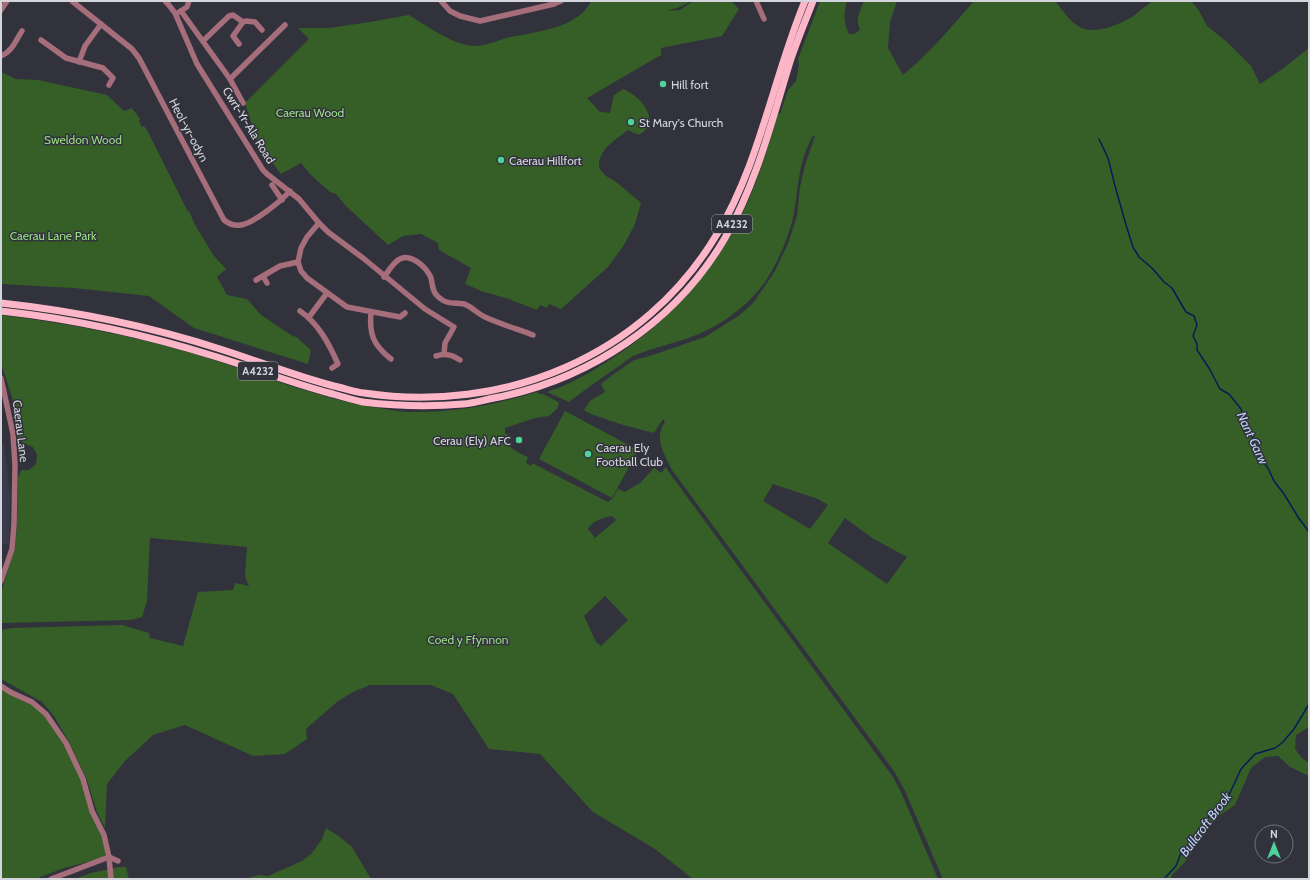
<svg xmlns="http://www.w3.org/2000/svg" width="1310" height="880" font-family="Cabin,sans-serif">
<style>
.built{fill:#393b4b}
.green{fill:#365f28;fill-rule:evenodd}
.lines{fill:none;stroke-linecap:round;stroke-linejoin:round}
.stream{stroke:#031e55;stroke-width:1.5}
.minor{stroke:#a66d7b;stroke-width:5.5}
.major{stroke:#fcb6c7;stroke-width:7}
.poi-dot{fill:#4ed39a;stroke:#31323c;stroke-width:1.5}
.labels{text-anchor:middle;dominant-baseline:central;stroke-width:3;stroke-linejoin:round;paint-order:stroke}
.shield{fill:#31323c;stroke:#a3a4ac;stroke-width:1}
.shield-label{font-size:11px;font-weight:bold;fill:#d4d5dc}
.poi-label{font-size:12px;fill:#d4d5dc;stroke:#31323c;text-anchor:start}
.park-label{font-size:12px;fill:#99dc84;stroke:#31323c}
.street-label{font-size:12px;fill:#d4d5dc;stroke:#31323c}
.water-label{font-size:13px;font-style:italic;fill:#bed2f6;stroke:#31323c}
</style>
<rect width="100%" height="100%" fill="#31323c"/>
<path class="built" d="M1,444H4L10,496L9,544H1Z"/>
<g class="green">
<path d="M591,1H691L680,7L667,11L680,10L693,1H731L739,9L722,36L661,48V55L587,98L600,112L610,113L614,95L623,89C633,93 644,102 648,113C651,121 650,127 643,132C640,134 640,135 637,134C634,134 631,131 628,130C619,137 604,146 600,158C599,161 599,165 599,168L606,176L615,181L641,203L635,224L624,245L608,267L561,309L549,304L547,308L540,305L537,310L506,298L484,292L465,284L471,268L439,250L438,243L421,234L403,236L388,245L346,206L336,194L330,192L311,175L301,163L281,174L258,144L245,103L309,39L298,28H329L370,22L409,15C425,25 448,41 466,45C482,49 495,41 510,37C536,32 579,28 591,1Z"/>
<path d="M820,1H847C844,12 843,23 849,34H854L860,30C855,19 860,11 864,1H897L890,22L888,48L903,75C929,54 952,26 974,1H1055C1060,7 1069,20 1075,24C1091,37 1116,26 1132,17C1138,13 1148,3 1154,1C1162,0 1182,1 1191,1L1198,9L1207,26L1227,42L1251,66L1260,84L1281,70L1309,48V727L1296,735L1295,749L1303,759L1309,763V776L1290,767L1278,756L1265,757L1251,768L1235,805L1216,818L1184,863L1173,874L1170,879H943L905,791L894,771L672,470C665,455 653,438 665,422L663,419L654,433L623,425L591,414L584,410L590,401L605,392L601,384L611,376L634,360L650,356L705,337L740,315L754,302L775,271L789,241L797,216L800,187L805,165L815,136H813C797,163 799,190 793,218C788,239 778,261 767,279C750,305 720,327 691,337C672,344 652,348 633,356C627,359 622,365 616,368C600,379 584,390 569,402L547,392C555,389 564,386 572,382C646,344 710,284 745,208C759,178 768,146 778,114H780L788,90L796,81L799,66L798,59ZM773,484L818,499L828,505L810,529L763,501ZM845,518L872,538L907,557L887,584L828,543Z"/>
<path d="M1,72L16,79L38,80L107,95L124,111L132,108L140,119L139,121L142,127L144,126L148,132L188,212L189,211L195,225L214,256L226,269L217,277L227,295L247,299L261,315L294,337L295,336L311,350L308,364L194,328L149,296L74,288L1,284Z"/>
<path d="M1,315C65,323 129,335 191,353C256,372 318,400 385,409C393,410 401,412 409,412C455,413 494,405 537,392L539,394H543L558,402L559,404L557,409L549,416L535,418L505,428V433L511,437L506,442C512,450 519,453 528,457L526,463L531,466L532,463L608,502L613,498L618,489L625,492L640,483L654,468L661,473L666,467L668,471L893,777L901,792L938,879H693L655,849L593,812L540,754L489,749L453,694L431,685H370L353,692L338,701L306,729L307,739L285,754L253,756L185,725L153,735L125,761L107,784L105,828L97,812L87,780L69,742L54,716L42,702L1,679V630L12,628L122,625L149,633L150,638L183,646L198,592L233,590L235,583L246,585L249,587L245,576L247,547L150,538L147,601L142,617L131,620L1,623V592L15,548L17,523L18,476H19L20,472L22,470H29L36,464L37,455L33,447L23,443L19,439L15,407L2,366ZM612,516L616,520L595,538L588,529C593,520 603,518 612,516ZM605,596L628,620L601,646L596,642L584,616Z"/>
<path d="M565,411L638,450L612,498L539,459Z"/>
<path d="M1,683L39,705L69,749L90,803L101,826L106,853L103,858L64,868L35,879H1Z"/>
<path d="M326,828L340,837L352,847L371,879H243L259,875L268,876L302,861L312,853L322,839Z"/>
<path d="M119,867H126L129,879H75L91,873Z"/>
</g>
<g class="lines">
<g class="stream">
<path d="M1099,139L1108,158L1115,186L1126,225L1133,247L1139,257L1152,268L1164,282L1172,288L1186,312L1194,316L1197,325L1193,336L1197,344V350L1209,368L1220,389L1229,394L1241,409L1245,424L1254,440L1259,457L1268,468L1274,481L1284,494L1298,517L1309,532"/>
<path d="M1164,879L1176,866L1181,853L1193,841L1205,820L1220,807L1229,795L1241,769L1255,754L1275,748L1282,743L1294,729L1309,704"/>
</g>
<g class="minor">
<path d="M72,1L132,49L139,58L224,220C229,224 235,226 241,225C254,223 281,201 290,191"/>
<path d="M165,1L168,4L175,13L197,64L263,170L267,174L299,199L319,223L328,232L363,258L425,309L454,327L445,343L444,354"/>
<path d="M441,1L450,11L460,16L480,21L554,4L561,1"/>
<path d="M756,1L764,19"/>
<path d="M1,10L7,1"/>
<path d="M181,11L230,79L243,103"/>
<path d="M179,12L187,7L189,1"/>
<path d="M243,22L246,21L255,22L262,30"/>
<path d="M41,40L66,58L103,68L113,78L109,85"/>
<path d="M203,41L229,16L233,15L243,22L233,36L239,44"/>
<path d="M1,56C12,52 16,40 22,31"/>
<path d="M79,62L85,46L101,24"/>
<path d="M230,79L285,25"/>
<path d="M272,185L282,200"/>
<path d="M319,223L307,237L301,248L298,262L301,271L307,278L347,307L400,317L405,313"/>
<path d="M263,276L267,283"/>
<path d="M384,277C390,269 397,255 409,258C418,260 428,270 431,278C433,287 432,293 441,299C448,305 456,302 464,304C471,306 478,314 485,317C500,324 517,329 533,335"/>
<path d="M256,280L280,266L298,262"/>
<path d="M300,311C319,324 329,344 338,364L332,368"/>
<path d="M371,312C369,334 373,345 391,359"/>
<path d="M309,317L327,293"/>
<path d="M436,356C446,353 452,355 460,360"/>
<path d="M1,378L13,434L15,465L14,524L12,549L1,581"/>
<path d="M1,686L10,692L32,702L46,714L66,743L83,779L92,811L104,835L109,857L111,879"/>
<path d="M51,879L109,857L118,861"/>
</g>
<g class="major">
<path d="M1,303C75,311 149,326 220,349C258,361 295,376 334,386C344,388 354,392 364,393C503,414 644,357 717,234C760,163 773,78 805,1"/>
<path d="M1,311C74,319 147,335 217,357C256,369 294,384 333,394C343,397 353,400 363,402C396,406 430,407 463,404C474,403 484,400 494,398C589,380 676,322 725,238C756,184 771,124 789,65C796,43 805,22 813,1"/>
</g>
</g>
<g class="poi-dot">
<circle cx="663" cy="84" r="4"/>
<circle cx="631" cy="122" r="4"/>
<circle cx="501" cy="160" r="4"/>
<circle cx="519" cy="440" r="4"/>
<circle cx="588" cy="454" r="4"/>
</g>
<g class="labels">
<g class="shield">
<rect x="712" y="215" width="40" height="18" rx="3"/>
<rect x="238" y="362" width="40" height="18" rx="3"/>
</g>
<g class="shield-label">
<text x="732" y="224">A4232</text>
<text x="258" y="371">A4232</text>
</g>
<g class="poi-label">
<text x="671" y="84">Hill fort</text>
<text x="639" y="122">St Mary's Church</text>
<text x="509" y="160">Caerau Hillfort</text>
<text x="511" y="440" text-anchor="end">Cerau (Ely) AFC</text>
<text x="596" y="447">Caerau Ely<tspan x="596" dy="14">Football Club</tspan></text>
</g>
<g class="park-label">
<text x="310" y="112">Caerau Wood</text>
<text x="83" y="139">Sweldon Wood</text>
<text x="53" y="235">Caerau Lane Park</text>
<text x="468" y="639">Coed y Ffynnon</text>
</g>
<g class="street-label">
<text transform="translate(249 125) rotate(58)">Cwrt-Yr-Ala Road</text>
<text transform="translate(189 130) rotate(62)">Heol-yr-odyn</text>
<text transform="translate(21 431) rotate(83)">Caerau Lane</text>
</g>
<g class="water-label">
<text transform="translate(1253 438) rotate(65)">Nant Garw</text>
<text transform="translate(1205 824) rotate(-53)">Bullcroft Brook</text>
</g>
</g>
<rect width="1310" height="880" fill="none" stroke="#d4d5dc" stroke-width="4"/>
<g transform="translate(1274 844)"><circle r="19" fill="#31323c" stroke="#72737c"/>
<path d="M0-3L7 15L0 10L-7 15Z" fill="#4ed39a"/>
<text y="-6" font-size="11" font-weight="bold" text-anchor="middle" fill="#d4d5dc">N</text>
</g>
</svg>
